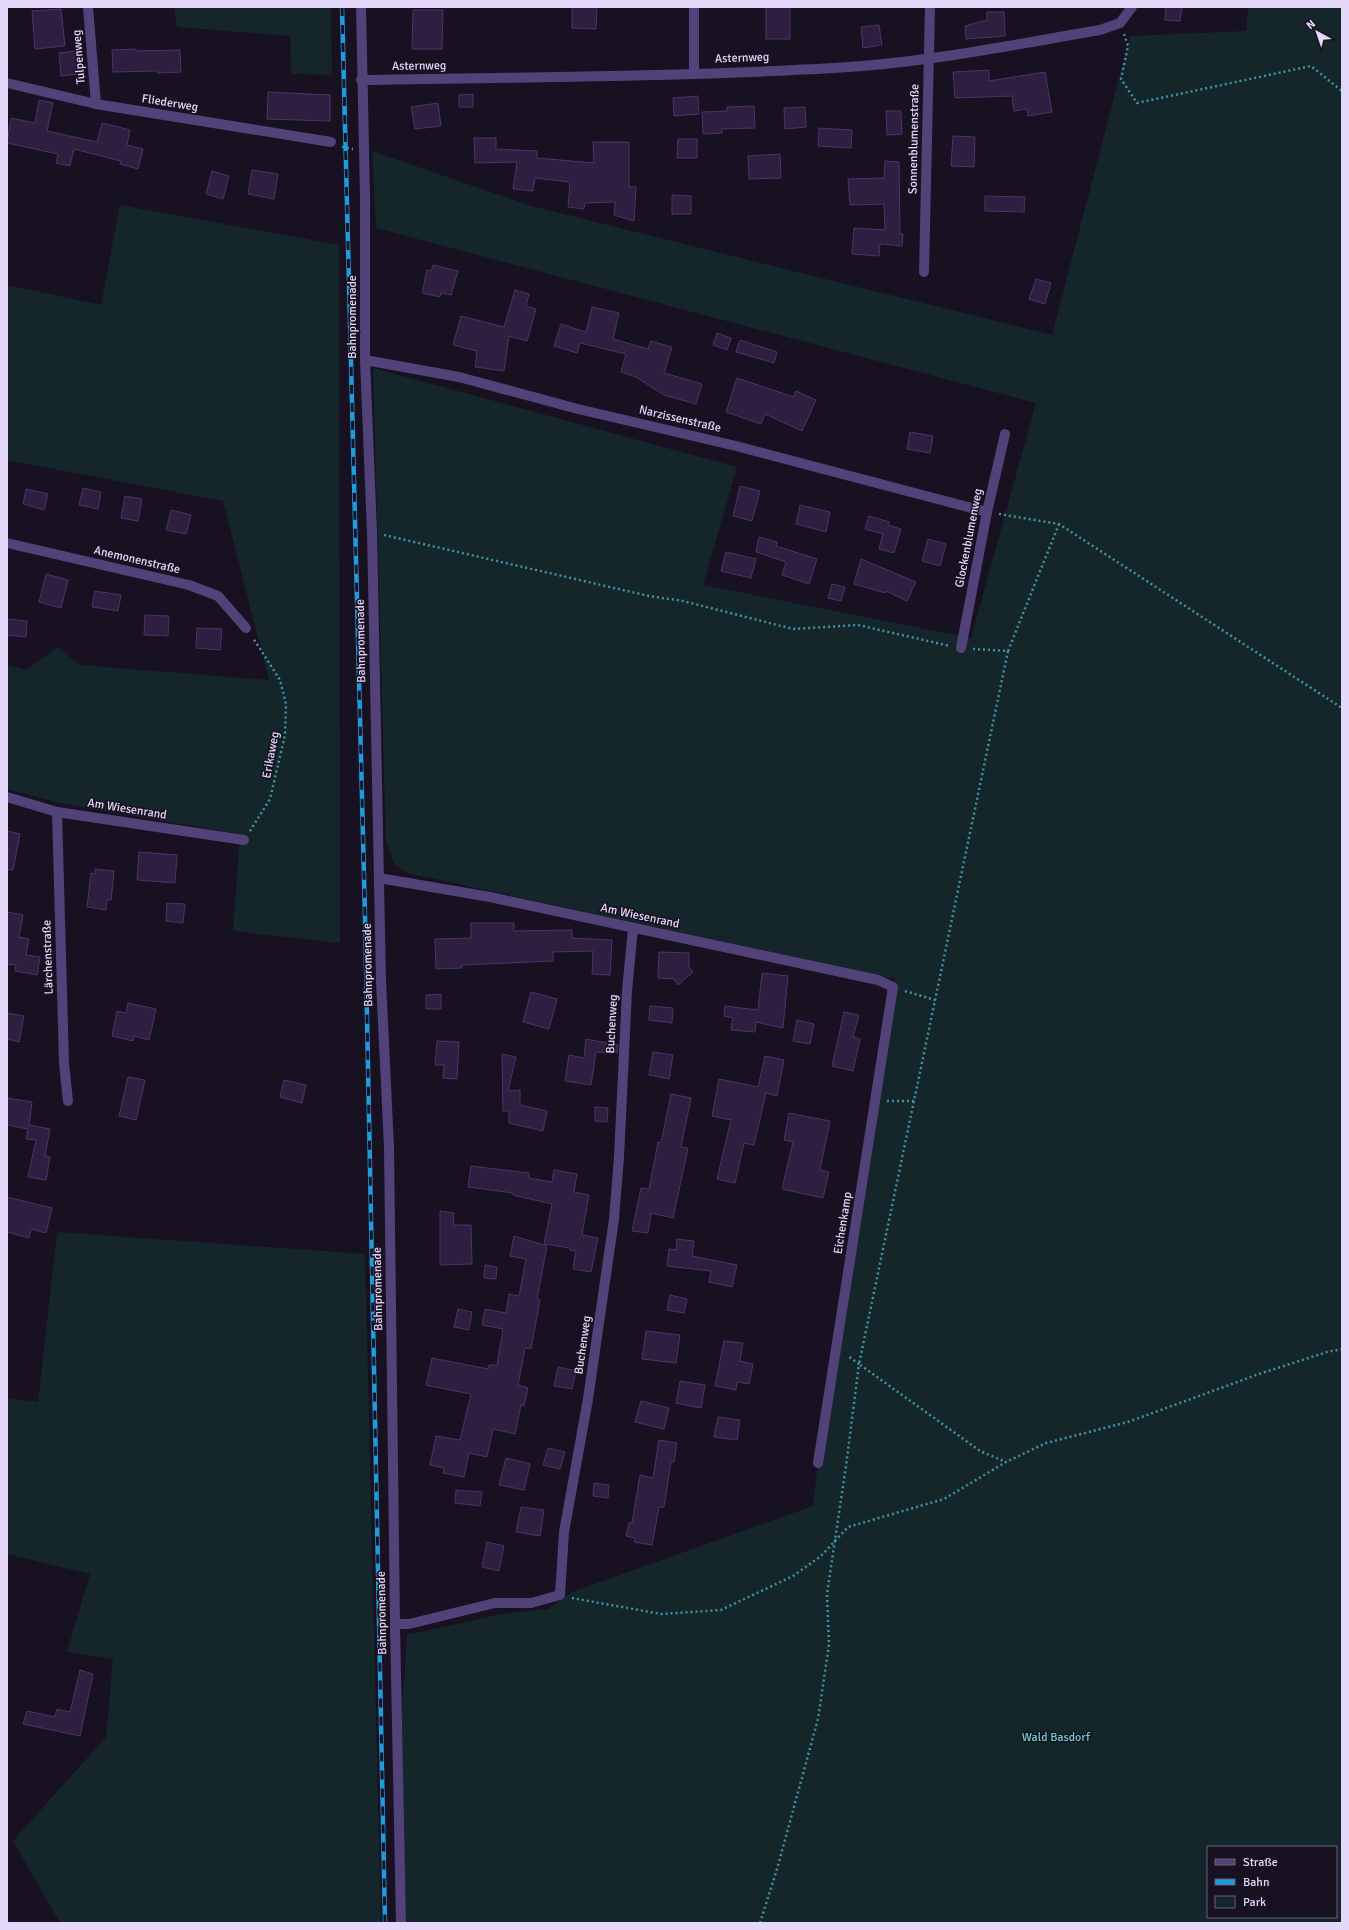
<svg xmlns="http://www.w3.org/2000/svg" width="1349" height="1930" font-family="Signika,sans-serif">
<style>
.green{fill:#15262b;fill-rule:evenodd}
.building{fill:#2e1f40;stroke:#4b3469}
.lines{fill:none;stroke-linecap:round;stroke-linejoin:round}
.path{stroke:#3e93a6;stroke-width:2.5;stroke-dasharray:2 3;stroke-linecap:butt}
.minor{stroke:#52427a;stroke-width:10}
.rail-casing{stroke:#1e9dde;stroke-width:4.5}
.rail{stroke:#181121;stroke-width:3;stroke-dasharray:9;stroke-linecap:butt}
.labels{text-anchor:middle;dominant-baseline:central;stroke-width:3;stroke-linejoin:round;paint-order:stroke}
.street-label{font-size:12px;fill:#e3d7fa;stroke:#181121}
.park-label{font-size:12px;fill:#6cd0cf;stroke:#181121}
</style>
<rect width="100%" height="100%" fill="#181121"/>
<g class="green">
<path d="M174,7H331L332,75L291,74L290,36L177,27Z"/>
<path d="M1248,7H1342V1923H406L401,1727L407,1635L502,1614L548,1609L572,1592L813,1506L818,1463L895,979L407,873L394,864L386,841L373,368L737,467L703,585L971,638L1036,403L376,228L372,151L531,206L1052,335L1130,36L1246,31ZM1208,1847H1336V1917H1208Z"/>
<path d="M120,205L339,245L340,943L233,931L240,834L59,803L7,789V665L26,670L58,647L79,665L269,680L223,501L7,460V285L101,305Z"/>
<path d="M57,1232L365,1254L381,1923H60L13,1841L106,1737L113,1659L67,1652L90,1574L7,1554V1398L38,1402Z"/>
</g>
<g class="building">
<path d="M572,7H597L596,29L572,28Z"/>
<rect x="766" y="7" width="24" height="32"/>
<path d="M1166,7H1182L1180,21L1165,20Z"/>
<path d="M61,9L65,46L35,49L32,11Z"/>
<path d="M413,10H443L442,49H412Z"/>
<path d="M987,12H1004L1005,36L966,39L965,26L987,20Z"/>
<path d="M879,25L882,45L863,48L861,27Z"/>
<path d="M136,49V51L180,50L181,72L158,73L157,71L113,72L112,50Z"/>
<path d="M76,51L79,74L61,76L59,53Z"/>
<path d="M989,70V81L1045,72L1052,112L1028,116L1027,109L1014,111L1012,96L955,98L953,72Z"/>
<path d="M268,92L330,95V121L267,119Z"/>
<path d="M473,94V107H459V95Z"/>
<path d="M698,96L699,114L674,116L673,98Z"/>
<path d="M39,100L53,103L47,131L97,142L102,123L130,130L127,145L143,149L138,169L120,164L121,161L74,149L70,166L56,163L58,154L7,143L11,118L35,123Z"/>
<path d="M438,103L441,126L415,129L411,107Z"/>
<path d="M754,106L755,128L722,129V133L703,134L702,112L727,111V107Z"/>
<path d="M805,107L806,127L785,129L784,108Z"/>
<path d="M886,111H901L902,134L887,135Z"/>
<path d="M819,128L852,130L851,148L818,146Z"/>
<path d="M953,136L975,137L974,167L951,166Z"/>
<path d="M474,138H496V149L537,151V158L594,163L593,142H629V187H636L634,221L614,215L615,202L585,203L584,209L568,207L570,182L535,178L533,191L513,189L517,162L475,163Z"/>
<path d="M678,139H697V158H677Z"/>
<path d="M780,154L781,178L749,179L748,156Z"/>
<path d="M885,161L899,162L900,234H903L902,246L880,244L879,256L852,254L854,228L885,230L884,204L850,205L848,179L884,178Z"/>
<path d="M252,170L278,174L274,199L248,194Z"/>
<path d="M212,171L229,176L223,199L206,194Z"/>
<path d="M672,195L691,196V214H672Z"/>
<path d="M985,196L1025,197L1024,212L985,211Z"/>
<path d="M433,265L458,271L451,295L441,293L440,297L422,293L427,270L431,271Z"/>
<path d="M1036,279L1051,283L1045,304L1029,299Z"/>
<path d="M515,290L529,294L526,306L536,309L527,341L509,336L504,371L475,367L477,351L453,345L461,316L504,327Z"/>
<path d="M592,307L619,313L613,339L648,349L651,341L672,347L664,373L702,384L696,404L664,395L636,377L621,372L626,354L580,343L577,353L554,346L561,324L586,332Z"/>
<path d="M717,333L731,338L727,350L713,345Z"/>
<path d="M740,340L777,352L774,363L736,352Z"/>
<path d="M737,378L794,397L796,391L816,400L802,431L765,414L761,424L726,412Z"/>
<path d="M910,432L933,436L930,453L907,449Z"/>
<path d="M740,486L760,491L752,521L733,516Z"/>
<path d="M83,488L101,492L98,509L79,505Z"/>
<path d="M26,489L48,494L44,510L23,504Z"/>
<path d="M125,496L142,499L138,521L121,518Z"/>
<path d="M800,505L830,512L826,532L796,524Z"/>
<path d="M171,510L191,515L186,534L166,530Z"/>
<path d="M869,516L889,522L888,525L901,529L894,553L879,549L883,534L865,529Z"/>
<path d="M759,537L777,542L776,546L817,559L809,584L782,575L786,562L756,552Z"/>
<path d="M928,539L946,544L940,566L922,561Z"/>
<path d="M726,552L756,559L751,578L721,571Z"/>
<path d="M861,559L916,582L907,601L886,591L885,593L854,584Z"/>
<path d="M46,574L68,580L61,608L39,602Z"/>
<path d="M832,584L845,587L841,601L828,598Z"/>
<path d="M95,591L121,595L118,611L92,607Z"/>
<path d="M145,615L169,616L168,636L144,635Z"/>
<path d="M7,619L27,621L26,637L7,635Z"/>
<path d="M197,628L222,629L220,650L196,648Z"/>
<path d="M7,831L20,834L13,870H7Z"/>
<path d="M139,852L177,855L175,883L137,880Z"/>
<path d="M95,869L114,871L111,900H107L106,910L87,907L91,873L95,874Z"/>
<path d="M167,903L185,904L183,923L166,921Z"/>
<path d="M7,912L23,915L19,937L29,939L26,955L40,957L37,975L15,971L16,965L7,964Z"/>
<path d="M471,923H514V931L572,930V938L612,940L610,975L592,974L593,951L553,952V961L462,965V968L436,969L435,939L471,938Z"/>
<path d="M659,952L689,953V967L693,972L678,985L674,979L658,978Z"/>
<path d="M762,973L788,976L783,1028L756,1022L755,1032L731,1030L733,1018L724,1016L725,1006L758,1010Z"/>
<path d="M531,992L557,999L549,1029L523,1022Z"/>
<path d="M441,994V1009H426V995Z"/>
<path d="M128,1003L156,1009L149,1040L134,1036L133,1041L112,1036L117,1011L126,1013Z"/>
<path d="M650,1006L673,1008L672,1023L649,1020Z"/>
<path d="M844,1012L859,1015L853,1037L860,1039L853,1071L832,1066Z"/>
<path d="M7,1013L24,1016L19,1042L7,1039Z"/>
<path d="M797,1020L814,1024L810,1044L793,1041Z"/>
<path d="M586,1039L618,1045L617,1053L596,1052L591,1085L565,1081L569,1055L584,1058Z"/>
<path d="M437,1041L459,1042L457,1079L443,1078L444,1065H435Z"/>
<path d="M653,1052L673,1055L669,1079L649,1075Z"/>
<path d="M502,1054L516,1057L508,1091L520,1090V1105L547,1111L543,1131L509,1123V1111H503Z"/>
<path d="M765,1056L784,1060L777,1096L766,1093L754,1145L744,1143L735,1183L717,1179L731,1120L712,1116L719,1079L758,1087Z"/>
<path d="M128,1077L145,1080L136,1120L119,1116Z"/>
<path d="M284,1080L306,1085L302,1103L280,1097Z"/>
<path d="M671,1094L691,1098L681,1147L688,1148L673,1218L651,1213L648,1233L632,1231L641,1188L649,1189L658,1142L661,1143Z"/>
<path d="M7,1098L32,1102L29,1125L50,1129L45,1156L50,1157L46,1180L28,1177L36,1140L26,1139L28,1129L7,1125Z"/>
<path d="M595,1107L608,1108L607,1122L595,1121Z"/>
<path d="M789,1113L830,1121L820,1170L829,1172L823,1198L782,1189L793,1142L784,1140Z"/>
<path d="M471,1166L529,1173V1178L552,1182L554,1170L577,1174L574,1192L589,1195L582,1235L598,1238L591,1272L573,1269L576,1251L570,1250V1248L544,1244L552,1204L513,1195V1193L468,1187Z"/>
<path d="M7,1197L52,1208L46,1233L31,1229L29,1238L7,1232Z"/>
<path d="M440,1211L454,1213L453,1225H471L472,1264L440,1265Z"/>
<path d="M514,1236L547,1246L537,1299L540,1300L531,1349L525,1348L518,1385L528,1388L524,1406L521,1405L515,1434L493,1429L487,1457L469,1453L464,1477L443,1473L444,1468L430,1465L436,1436L460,1440L471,1394L426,1385L432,1358L488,1369L489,1365H497L503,1329L482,1325L485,1309L506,1313L509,1294L519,1296L526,1259L510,1256Z"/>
<path d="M677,1239L694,1241L692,1256L737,1265L732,1287L709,1282L711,1271L667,1266L669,1249L676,1250Z"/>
<path d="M485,1265L497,1267L496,1279L484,1278Z"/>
<path d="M670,1295L687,1299L684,1313L667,1310Z"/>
<path d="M458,1309L472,1312L469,1330L454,1327Z"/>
<path d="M646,1331L680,1335L676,1363L642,1359Z"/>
<path d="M724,1341L743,1343L740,1361L753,1364L749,1384L737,1382L736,1390L715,1386Z"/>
<path d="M558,1367L576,1371L572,1389L554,1386Z"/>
<path d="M680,1381L705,1385L701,1408L676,1403Z"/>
<path d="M641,1401L669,1408L664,1429L635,1422Z"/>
<path d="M718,1417L740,1420L737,1440L714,1437Z"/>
<path d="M659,1440L677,1443L674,1462H671L664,1507H659L652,1545L634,1542L635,1538L626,1536L629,1523H632L640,1475L653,1478Z"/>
<path d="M548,1448L565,1452L560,1469L543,1465Z"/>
<path d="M506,1458L530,1464L524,1490L499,1485Z"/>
<path d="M594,1483L609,1485L608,1498L593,1496Z"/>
<path d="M456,1490L482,1492L480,1506L455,1503Z"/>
<path d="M521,1507L544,1510L540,1536L516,1532Z"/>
<path d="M487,1542L504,1546L499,1571L482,1567Z"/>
<path d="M80,1670L93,1674L80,1736L23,1724L27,1711L55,1717L57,1709L70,1712Z"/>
</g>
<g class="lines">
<g class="path">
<path d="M1124,34L1128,46L1121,79L1137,103L1311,66L1342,91"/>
<path d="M342,147L353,149"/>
<path d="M999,514L1059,524L1342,708"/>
<path d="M384,535L649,596L683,601L793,629L858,625L950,646"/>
<path d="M973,649L1008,651L859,1364L980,1451L1006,1462"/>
<path d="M1008,651L1059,524"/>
<path d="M250,831L270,799L285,735L286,704L280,680L253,638"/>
<path d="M905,991L935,1000"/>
<path d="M887,1101H915"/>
<path d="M572,1598L661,1614L721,1610L793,1576L821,1556L848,1527L944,1499L1006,1462L1046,1443L1128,1422L1259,1374L1327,1352L1342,1349"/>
<path d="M760,1923L777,1869L818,1719L829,1645L827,1594L846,1466L859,1364L848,1356"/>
</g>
<g class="minor">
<path d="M88,7L96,104"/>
<path d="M361,7L365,198V360L372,532L381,981L389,1147L395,1624L401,1923"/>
<path d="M694,73V7"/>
<path d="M361,80C519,77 677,77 834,68C924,63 1012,45 1100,30L1120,23L1132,7"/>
<path d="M7,83L96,104L331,142"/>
<path d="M924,272L930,7"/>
<path d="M365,360L459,377L578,409L736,446L987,512"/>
<path d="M7,543L189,585L218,596L246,628"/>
<path d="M961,648L987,512L1005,434"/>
<path d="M7,797L57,812L244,840"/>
<path d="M57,812L64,1063L68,1101"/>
<path d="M379,878L490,897L878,980L893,987L818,1463"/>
<path d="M395,1624H409L495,1603H531L560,1595L564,1532L588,1399L614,1219L619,1157L627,991L633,928"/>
</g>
<defs>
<path id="rail" d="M342,7L365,916L385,1923"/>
</defs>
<use href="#rail" class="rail-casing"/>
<use href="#rail" class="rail"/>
</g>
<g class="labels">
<g class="street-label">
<text transform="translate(79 57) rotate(-95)">Tulpenweg</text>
<text transform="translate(742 58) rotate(-2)">Asternweg</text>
<text transform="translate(419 66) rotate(-1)">Asternweg</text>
<text transform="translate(170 103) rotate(9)">Fliederweg</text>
<text transform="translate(914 139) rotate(-89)">Sonnenblumenstraße</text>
<text transform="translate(352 317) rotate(-90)">Bahnpromenade</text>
<text transform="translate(680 419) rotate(13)">Narzissenstraße</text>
<text transform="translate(969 538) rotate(-79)">Glockenblumenweg</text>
<text transform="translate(137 560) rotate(13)">Anemonenstraße</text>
<text transform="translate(361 641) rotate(-91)">Bahnpromenade</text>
<text transform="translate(271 755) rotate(-79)">Erikaweg</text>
<text transform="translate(127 809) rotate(9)">Am Wiesenrand</text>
<text transform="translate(640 916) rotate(12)">Am Wiesenrand</text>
<text transform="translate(48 957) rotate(-92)">Lärchenstraße</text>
<text transform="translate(368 965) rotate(-91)">Bahnpromenade</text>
<text transform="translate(612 1024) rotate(-87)">Buchenweg</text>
<text transform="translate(843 1223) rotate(-81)">Eichenkamp</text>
<text transform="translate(378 1289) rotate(-91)">Bahnpromenade</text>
<text transform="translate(583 1345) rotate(-82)">Buchenweg</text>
<text transform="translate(382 1613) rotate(-91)">Bahnpromenade</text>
</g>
<g class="park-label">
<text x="1056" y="1737">Wald Basdorf</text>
</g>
</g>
<rect width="1349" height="1930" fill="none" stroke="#e3d7fa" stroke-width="16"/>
<rect x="1207" y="1846" width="130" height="72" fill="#181121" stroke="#696078"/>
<rect x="1215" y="1859" width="20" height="6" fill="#52427a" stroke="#696078"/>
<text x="1243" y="1866" font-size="12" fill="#e3d7fa">Straße</text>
<rect x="1215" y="1879" width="20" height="6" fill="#1e9dde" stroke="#696078"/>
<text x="1243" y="1886" font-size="12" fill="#e3d7fa">Bahn</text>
<rect x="1215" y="1896" width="20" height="12" fill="#15262b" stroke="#696078"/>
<text x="1243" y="1906" font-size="12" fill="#e3d7fa">Park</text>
<g transform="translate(1317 32) rotate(320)" stroke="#181121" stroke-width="3" paint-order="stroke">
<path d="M0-3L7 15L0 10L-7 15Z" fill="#e3d7fa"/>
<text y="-6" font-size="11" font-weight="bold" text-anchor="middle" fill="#e3d7fa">N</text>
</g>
</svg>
